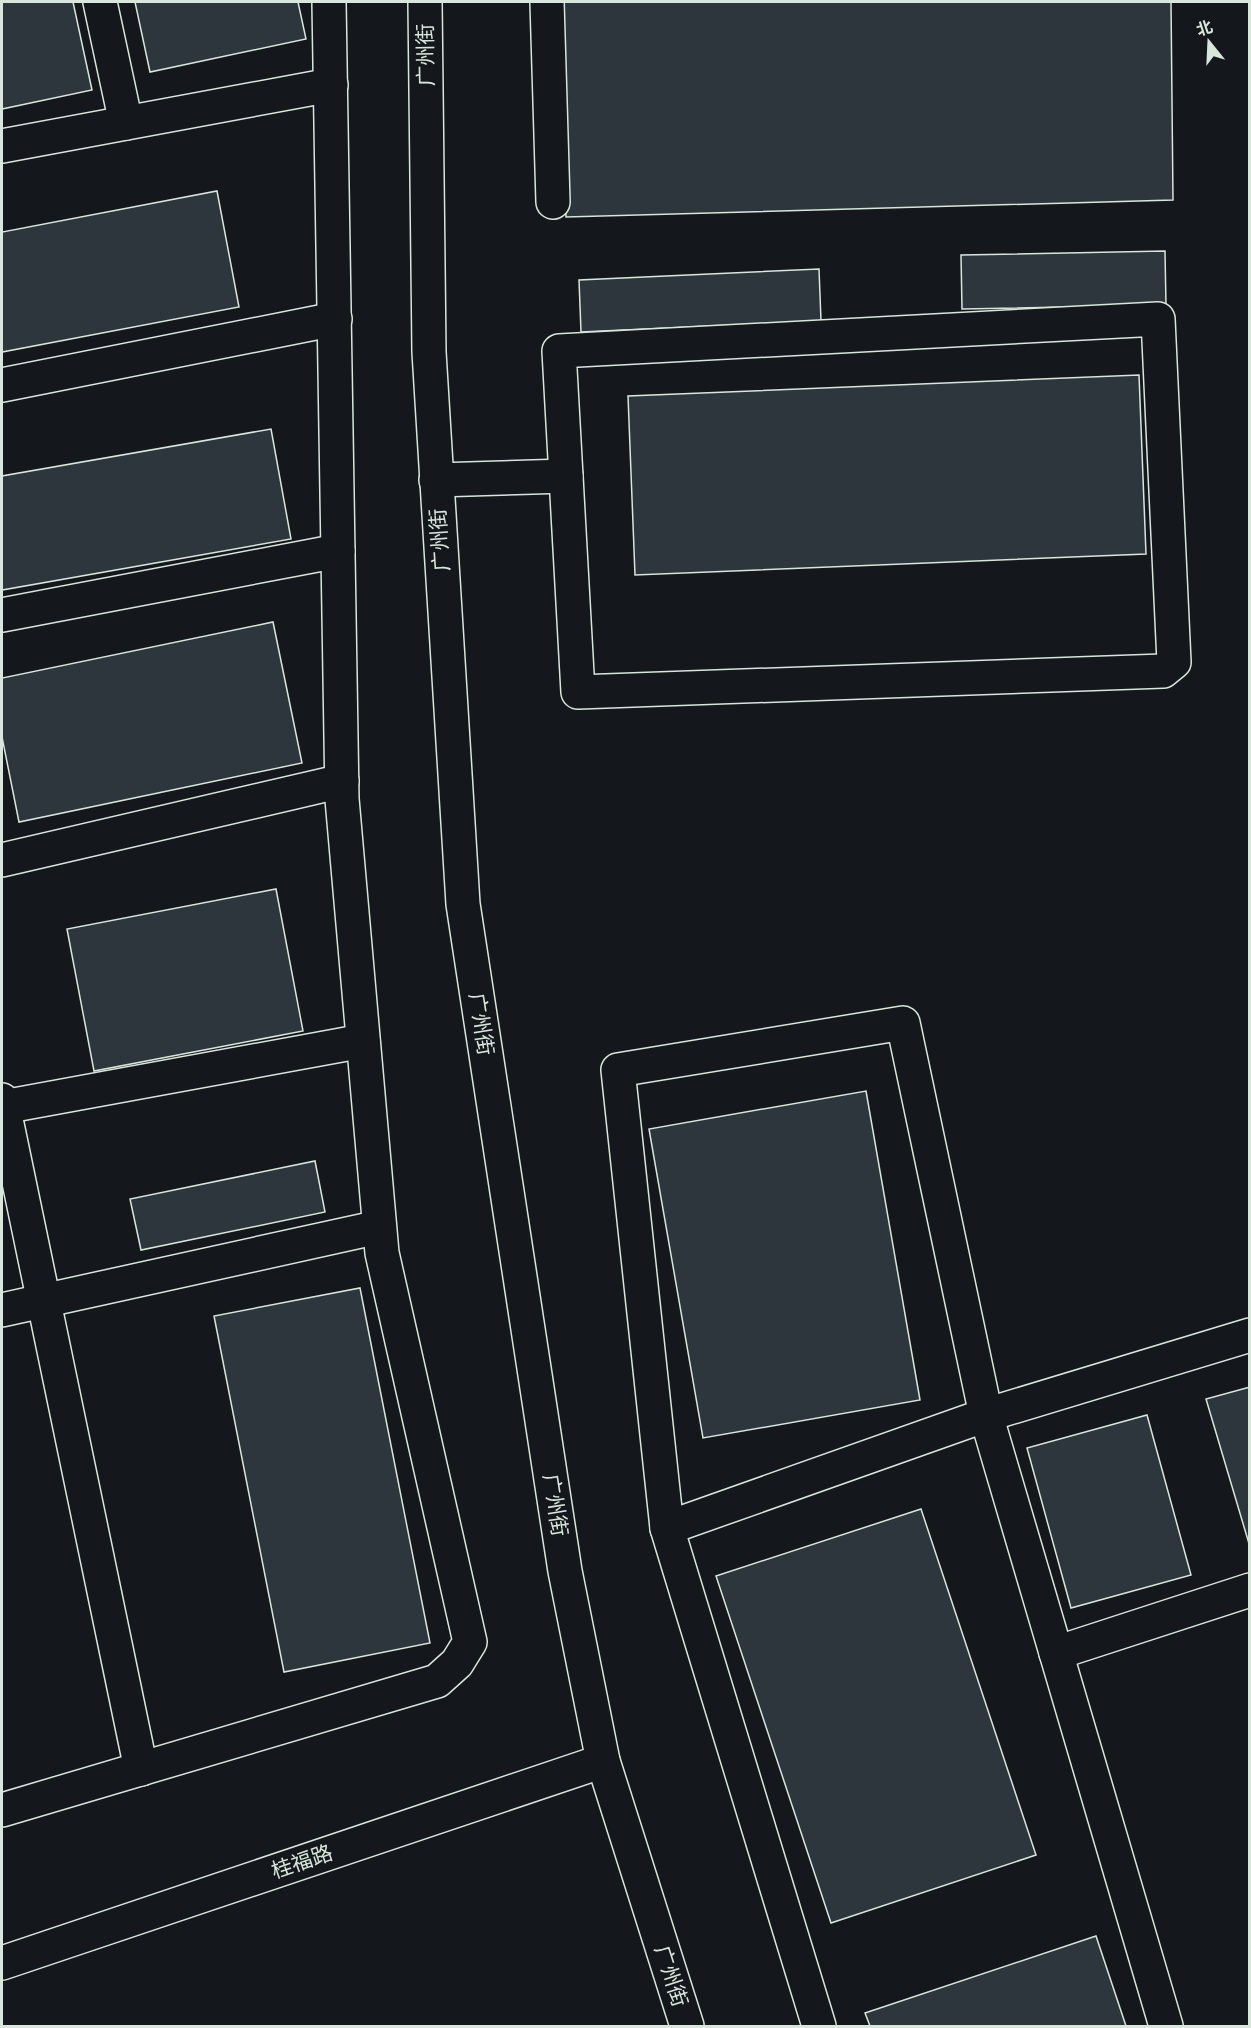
<svg xmlns="http://www.w3.org/2000/svg" width="1251" height="2028" font-family="'Fira Sans Condensed','Noto Sans SC',sans-serif">
<style>
.building{fill:#2c363c;stroke:#d8e6dc;stroke-width:1.5}
.lines{fill:none;stroke-linecap:round;stroke-linejoin:round}
.minor-casing{stroke:#d8e6dc;stroke-width:36}
.minor{stroke:#14181c;stroke-width:33}
.labels{text-anchor:middle;dominant-baseline:central;stroke-width:4.5;stroke-linejoin:round;paint-order:stroke}
.street-label{font-size:21px;fill:#d8e6dc;stroke:#14181c}
</style>
<rect width="100%" height="100%" fill="#14181c"/>
<g class="building">
<path d="M2,2H73L92,90L2,109Z"/>
<path d="M135,2H298L306,39L150,72Z"/>
<path d="M561,2H1171L1173,200L566,217Z"/>
<path d="M217,191L239,307L2,352V232Z"/>
<path d="M1165,251L1166,305L962,309L961,255Z"/>
<path d="M819,269L821,321L581,332L579,280Z"/>
<path d="M1139,375L1146,554L635,575L628,396Z"/>
<path d="M271,429L291,539L2,590V476Z"/>
<path d="M273,622L302,763L19,822L2,737V678Z"/>
<path d="M276,889L303,1031L94,1071L67,929Z"/>
<path d="M866,1091L920,1400L703,1438L649,1129Z"/>
<path d="M315,1161L325,1212L141,1250L130,1199Z"/>
<path d="M360,1288L430,1643L284,1672L214,1316Z"/>
<path d="M1250,1387V1547L1206,1399Z"/>
<path d="M1147,1415L1191,1575L1071,1608L1027,1448Z"/>
<path d="M921,1509L1036,1855L831,1923L716,1576Z"/>
<path d="M1096,1936L1126,2026H870L865,2013Z"/>
</g>
<g class="lines">
<defs>
<g id="minor">
<path d="M100,2L126,123"/>
<path d="M425,2L429,352L463,904L565,1571L603,1761L687,2026"/>
<path d="M547,2L553,202"/>
<path d="M2,146L331,85"/>
<path d="M1158,319L1174,662L1163,671L578,692L559,351Z"/>
<path d="M2,385L335,319"/>
<path d="M436,480L566,476"/>
<path d="M2,615L338,551"/>
<path d="M2,860L342,781"/>
<path d="M2,1100L141,1769"/>
<path d="M3,1107L363,1041"/>
<path d="M2,1310L379,1227"/>
<path d="M667,1528L986,1415L1250,1335"/>
<path d="M1056,1653L1250,1590"/>
<path d="M2,1810L437,1681L457,1663L470,1642L382,1253L342,799L329,2"/>
<path d="M2,1963L603,1761"/>
<path d="M819,2026L667,1528L618,1070L903,1023L986,1415L1166,2026"/>
</g>
</defs>
<use href="#minor" class="minor-casing"/>
<use href="#minor" class="minor"/>
</g>
<g class="labels">
<g class="street-label">
<text transform="translate(426 55) rotate(-91)">广州街</text>
<text transform="translate(440 540) rotate(-94)">广州街</text>
<text transform="translate(481 1024) rotate(81)">广州街</text>
<text transform="translate(555 1505) rotate(81)">广州街</text>
<text transform="translate(302 1862) rotate(-19)">桂福路</text>
<text transform="translate(671 1976) rotate(72)">广州街</text>
</g>
</g>
<rect width="1251" height="2028" fill="none" stroke="#d8e6dc" stroke-width="6"/>
<g transform="translate(1209 42) rotate(342)" stroke="#14181c" stroke-width="4.5" paint-order="stroke">
<path d="M0-4.5L10 22L0 15L-10 22Z" fill="#d8e6dc"/>
<text y="-9" font-size="16" font-weight="bold" text-anchor="middle" fill="#d8e6dc">北</text>
</g>
</svg>
